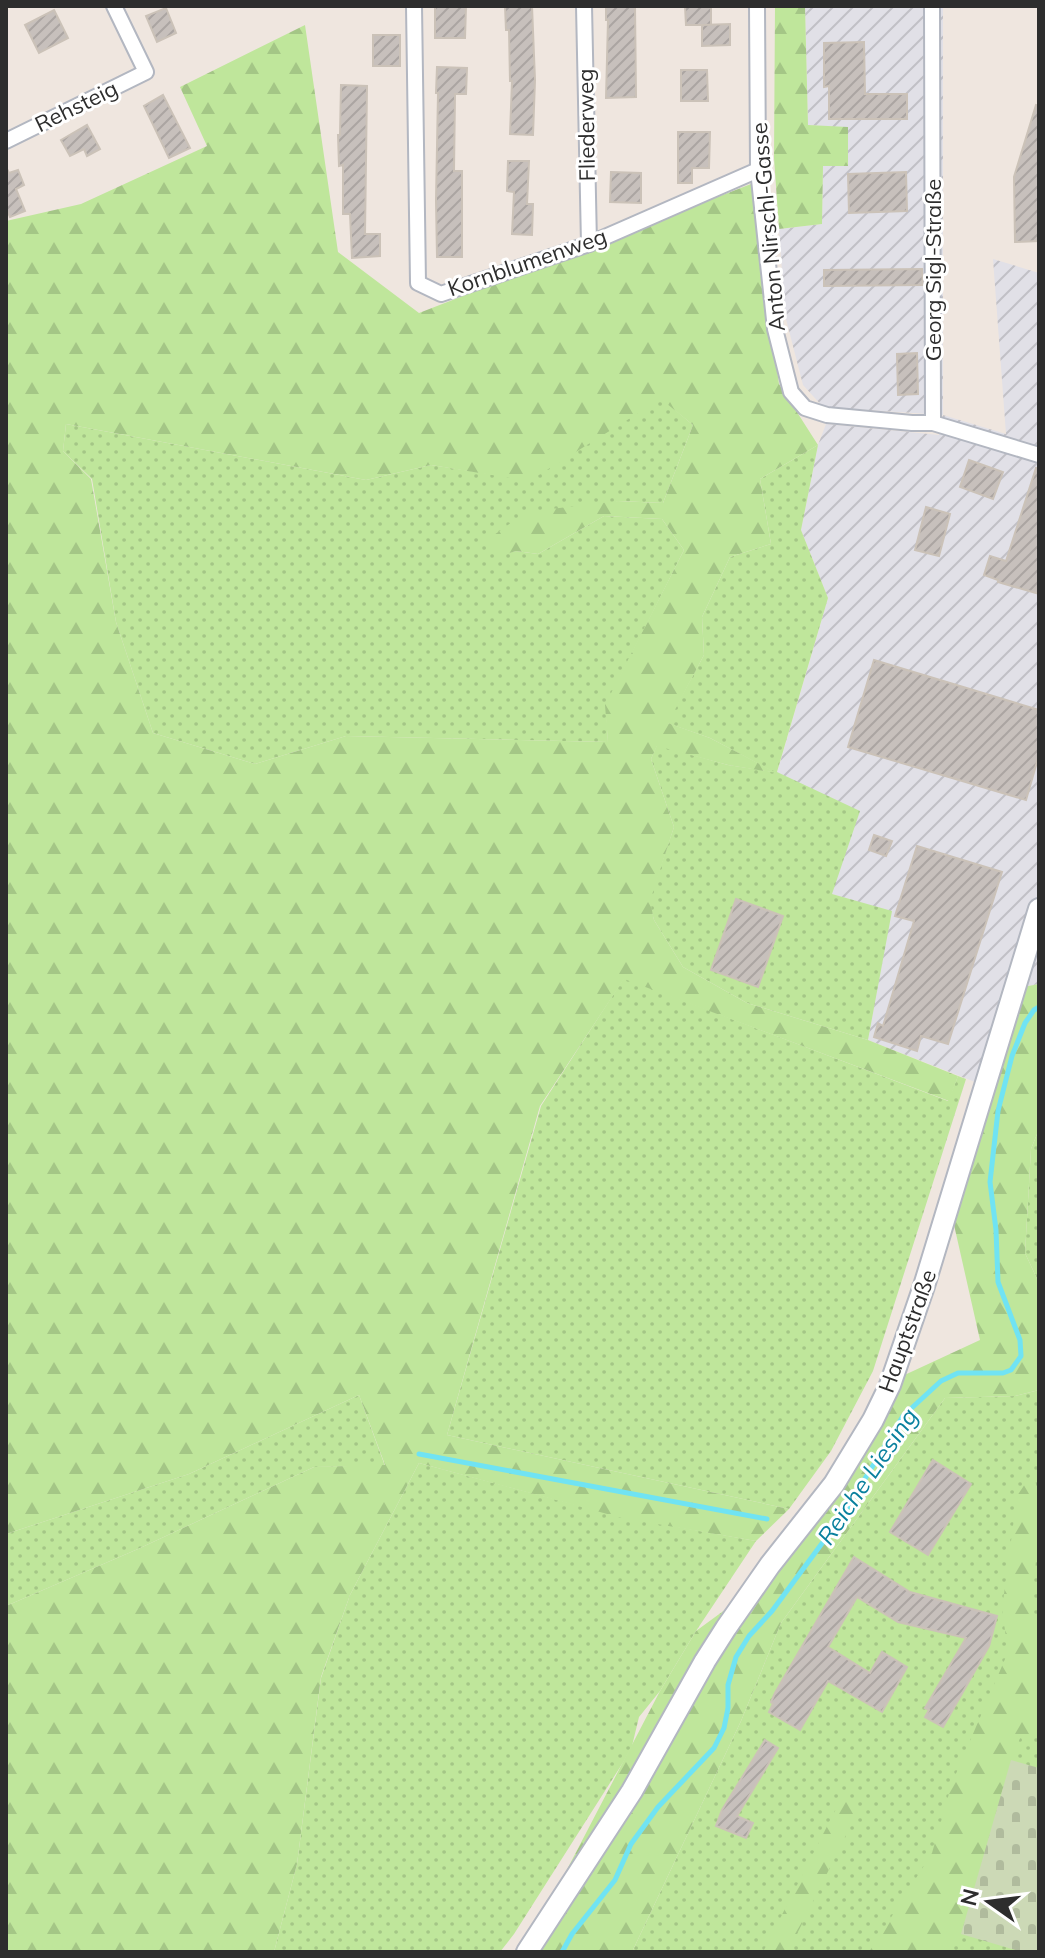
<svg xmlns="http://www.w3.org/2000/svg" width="1045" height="1958" font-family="Mulish,sans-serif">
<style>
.industrial{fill:url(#industrial-furrows)}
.grass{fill:url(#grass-dots)}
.forest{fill:url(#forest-firs);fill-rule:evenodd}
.cemetery{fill:url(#cemetery-stones)}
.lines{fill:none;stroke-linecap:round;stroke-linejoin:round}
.stream{stroke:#70e3f3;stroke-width:5}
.building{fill:url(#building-hatch);stroke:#cbc2b8;stroke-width:2}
.minor-casing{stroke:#b3b7c1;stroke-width:18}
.secondary-casing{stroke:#b3b7c1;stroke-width:24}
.minor{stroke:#fff;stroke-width:14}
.secondary{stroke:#fff;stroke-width:20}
.labels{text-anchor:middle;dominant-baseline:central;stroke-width:6;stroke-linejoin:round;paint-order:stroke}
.street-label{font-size:22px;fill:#2d2d2d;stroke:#fff}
.water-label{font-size:24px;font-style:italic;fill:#09809e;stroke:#fff}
</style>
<defs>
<pattern id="industrial-furrows" width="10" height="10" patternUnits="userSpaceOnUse" patternTransform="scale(2)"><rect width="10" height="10" fill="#e1e0e7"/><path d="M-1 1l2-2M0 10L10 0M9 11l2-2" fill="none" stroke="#c1c0c6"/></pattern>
<pattern id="grass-dots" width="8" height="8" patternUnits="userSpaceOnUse" patternTransform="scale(2)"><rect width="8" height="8" fill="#bfe69b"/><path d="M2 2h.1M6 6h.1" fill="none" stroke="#a4c686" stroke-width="1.8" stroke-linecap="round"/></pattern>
<pattern id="forest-firs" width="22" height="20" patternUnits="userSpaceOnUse" patternTransform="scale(2)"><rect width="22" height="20" fill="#bfe69b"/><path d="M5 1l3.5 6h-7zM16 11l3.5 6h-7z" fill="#a4c686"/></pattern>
<pattern id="cemetery-stones" width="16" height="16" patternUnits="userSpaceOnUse" patternTransform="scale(2)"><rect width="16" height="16" fill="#ccd9b6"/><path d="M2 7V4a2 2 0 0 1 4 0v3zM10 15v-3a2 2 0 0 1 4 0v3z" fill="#b0bb9d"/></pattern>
<pattern id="building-hatch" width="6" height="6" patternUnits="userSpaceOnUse" patternTransform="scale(2)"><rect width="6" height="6" fill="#c7c0bc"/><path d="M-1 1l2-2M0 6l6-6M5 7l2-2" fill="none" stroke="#aba5a2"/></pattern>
</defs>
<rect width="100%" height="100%" fill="#efe6df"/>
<path class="industrial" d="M805,6H943V415L1006,434L993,259L1039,273V984L1002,991L975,1082L868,1040L891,912L832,894L777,773L828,598L801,530L818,445L826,424L939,435L943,415L823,407L803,385L785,315L779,229L822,224L823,165H848V128L808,125Z"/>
<g class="grass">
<path d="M661,398L693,425L663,503L618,501L497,556L516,551L538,554L604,516L662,519L684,550L606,705L608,742L346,736L255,764L153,733L116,622L92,479L63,451L66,424L366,480L431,465L529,480Z"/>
<path d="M818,445L801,530L828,598L777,772L860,811L832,894L892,911L868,1040L747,1003L683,967L654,920L649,901L674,827L651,759L657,745L728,765L774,772L710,738L667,723L704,655L702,617L730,557L771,544L760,479Z"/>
<path d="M624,978L948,1101L958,1076L966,1079L873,1371L831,1451L789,1509L447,1435L541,1106Z"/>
<path d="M1039,1129V1283L1025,1253L1031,1149Z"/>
<path d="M1039,1390V1952H632L741,1721L781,1623L945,1398L1015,1396Z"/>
<path d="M359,1395L385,1466L314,1467L138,1549L6,1606V1534L189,1474Z"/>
<path d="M419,1463L622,1517L756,1541L696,1631L660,1691L639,1717L632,1746L624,1761L514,1934L500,1952H274L297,1864L321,1678L350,1595Z"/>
</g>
<g class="forest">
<path d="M775,6H805L808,125L848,127V166H823L822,224L779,229L774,158Z"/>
<path d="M305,25L338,252L419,313L751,184L779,384L818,445L760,479L771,544L730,557L702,617L704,655L668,723L710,738L777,773L728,765L657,746L651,759L674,827L650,901L654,920L683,967L747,1003L868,1040L958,1076L949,1101L624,979L540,1106L447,1435L789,1509L756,1541L622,1518L419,1463L350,1595L321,1677L297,1864L274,1952H6V1606L138,1549L314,1467L385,1465L359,1395L189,1474L6,1534V221L81,204L207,146L180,87ZM661,399L693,425L663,503L618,501L526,512L487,540L497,557L516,551L538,554L604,516L662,519L684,550L605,705L608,742L346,736L255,764L153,733L116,622L91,479L63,451L66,424L366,480L431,465L529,481Z"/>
<path d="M1039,984V1129L1031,1149L1025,1253L1039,1283V1390L1015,1396L945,1398L781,1623L741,1721L632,1952H524L660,1691L696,1631L767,1579L898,1378L980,1340L952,1216L975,1082L1002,991Z"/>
<path d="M1033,1472C1045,1508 1035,1574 1029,1613L1039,1615V1737L1021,1736L1011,1760L961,1934L948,1952H869L932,1853L952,1783L1008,1652L1002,1609L1017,1496Z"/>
<path d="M842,1797L860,1807L788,1952H763Z"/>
</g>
<path class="cemetery" d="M1011,1760L1039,1768V1952H1022L961,1934Z"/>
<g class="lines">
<g class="stream">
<path d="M419,1454L767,1519"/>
<path d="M562,1952L572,1934L615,1880L631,1844L658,1807L714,1748L724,1728L728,1708V1685L736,1657L749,1636L772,1611L843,1515L903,1416L941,1381L958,1373H1003L1011,1370L1021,1356L1020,1340L998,1282L996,1230L990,1182L998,1111L1012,1056L1025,1023L1034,1010L1039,1007"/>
</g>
</g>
<g class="building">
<path d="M435,6H466L465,38H435Z"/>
<path d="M505,6H532L535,80L533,135L510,134L512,81H510L509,30H506Z"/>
<path d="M606,6H635L636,97L606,98L608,20H606Z"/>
<path d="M685,6H711V25H686Z"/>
<path d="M166,8L176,33L157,42L146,16Z"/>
<path d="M54,10L68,38L39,53L25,25Z"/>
<path d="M730,24V45L702,46V25Z"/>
<rect x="373" y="35" width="27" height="31"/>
<path d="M864,42L865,94H907V119H829V86L824,87V43Z"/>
<path d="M437,67L467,68L466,94H455L454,171H462V257H437L436,201L438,93H436Z"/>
<path d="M681,70H707L708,101H681Z"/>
<path d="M341,85L367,86L365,234H380V256L352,258L350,214H343V165L339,166L338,135H340Z"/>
<path d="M163,95L190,148L169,158L144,106Z"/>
<path d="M1036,105L1039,106V241L1015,242L1014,177Z"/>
<path d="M87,125L100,149L87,156L84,149L70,156L61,140Z"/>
<path d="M678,132H710L709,168H692V183H678Z"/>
<path d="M508,161H529L527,204H533L532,235L512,234L514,192L507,191Z"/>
<path d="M6,167L9,173L18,170L24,185L16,189L25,211L10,217L6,208Z"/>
<path d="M611,172L641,173V203L610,202Z"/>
<path d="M906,172L907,211L849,213L848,174Z"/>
<path d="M922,269L923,285L824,286V270Z"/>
<path d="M917,353L918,394L898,395L897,354Z"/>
<path d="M969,460L1003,472L993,499L960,487Z"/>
<path d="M1036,468L1039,469V594L998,582V580L984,575L990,556L1006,561Z"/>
<path d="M926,507L950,514L939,556L915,550Z"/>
<path d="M874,660L1039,710V755L1026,800L848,747Z"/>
<path d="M874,835L892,841L886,856L869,850Z"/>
<path d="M917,846L1002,872L948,1044L921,1036L917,1051L874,1037L878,1023L883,1026L914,921L895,916Z"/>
<path d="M736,899L783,916L758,987L711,970Z"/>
<path d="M933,1460L971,1484L928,1555L890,1532Z"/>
<path d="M854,1557L910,1592L997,1616L989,1646L943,1727L925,1717L929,1710L925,1708L966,1638L898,1622L857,1597L828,1647L870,1673L882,1652L907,1667L882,1712L828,1681L800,1730L769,1712L773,1704L771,1702L775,1693Z"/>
<path d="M765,1740L778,1748L737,1816L753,1823L746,1838L716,1826L722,1810Z"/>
</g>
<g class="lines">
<defs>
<g id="minor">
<path d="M414,6L418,283L441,294L589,244L758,170"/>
<path d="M584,6L589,244"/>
<path d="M757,6L758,170L775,329L791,392L805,408L827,415L912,423H933L1039,455"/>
<path d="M932,6L933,423"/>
<path d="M6,141L146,72L114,6"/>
</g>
<path id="secondary" d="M527,1952L632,1791L705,1661L726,1628L770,1565L834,1484L873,1420L890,1385L924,1286L1039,909"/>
</defs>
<use href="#minor" class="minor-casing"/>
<use href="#secondary" class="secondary-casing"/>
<use href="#minor" class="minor"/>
<use href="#secondary" class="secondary"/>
</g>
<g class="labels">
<g class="street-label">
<text transform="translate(76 106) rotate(-26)">Rehsteig</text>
<text transform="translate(586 125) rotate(-91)">Fliederweg</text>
<text transform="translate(768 227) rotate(-95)">Anton Nirschl-Gasse</text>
<text transform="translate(527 262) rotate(-19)">Kornblumenweg</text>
<text transform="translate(933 270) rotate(-90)">Georg Sigl-Straße</text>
<text transform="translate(907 1331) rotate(-70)">Hauptstraße</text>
</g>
<g class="water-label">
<text transform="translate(867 1476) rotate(-56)">Reiche Liesing</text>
</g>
</g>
<rect width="1045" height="1958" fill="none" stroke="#2d2d2d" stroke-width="16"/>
<g transform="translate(989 1902) rotate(284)" stroke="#ffffff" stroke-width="6" paint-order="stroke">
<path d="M0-6L14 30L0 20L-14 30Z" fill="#2d2d2d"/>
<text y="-12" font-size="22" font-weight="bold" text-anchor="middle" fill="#2d2d2d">N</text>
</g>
</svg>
